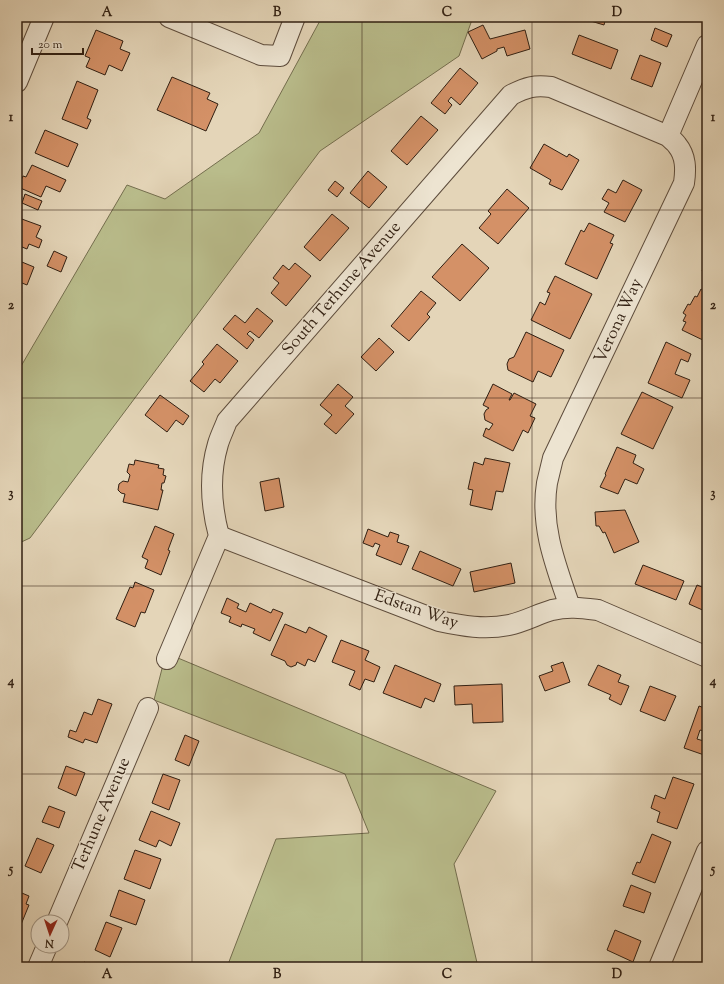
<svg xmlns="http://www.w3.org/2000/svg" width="724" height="984" font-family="'Sorts Mill Goudy',serif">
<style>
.green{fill:#b9bc8b;stroke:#746e4e}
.building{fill:#d49167;stroke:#301f12}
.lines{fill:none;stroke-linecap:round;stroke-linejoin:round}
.street-casing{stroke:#5d4c3c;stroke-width:22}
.street{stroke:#ede4d1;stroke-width:20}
.grid{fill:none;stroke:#301f12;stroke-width:1;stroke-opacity:0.55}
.labels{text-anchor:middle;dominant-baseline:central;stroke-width:3;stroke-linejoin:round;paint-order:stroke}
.street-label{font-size:17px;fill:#301f12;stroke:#ede4d1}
.neatline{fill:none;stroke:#301f12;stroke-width:1.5}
.grid-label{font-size:13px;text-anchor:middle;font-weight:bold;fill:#301f12}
</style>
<rect width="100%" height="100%" fill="#e4d5b8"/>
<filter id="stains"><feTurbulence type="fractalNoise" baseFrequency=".005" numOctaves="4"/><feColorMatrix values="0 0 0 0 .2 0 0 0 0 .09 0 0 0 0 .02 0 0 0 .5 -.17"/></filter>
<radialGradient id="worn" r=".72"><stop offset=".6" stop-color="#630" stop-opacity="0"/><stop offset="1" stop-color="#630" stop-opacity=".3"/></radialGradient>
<g class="green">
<path d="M322,17H473L459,56L320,151L30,538L17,544V373L127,185L165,199L259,133Z"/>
<path d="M166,653L496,791L454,864L478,967H227L276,839L369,833L345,774L154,700Z"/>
</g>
<g class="building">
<path d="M584,17H606L604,25L584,19Z"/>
<path d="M483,25L490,39L525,30L530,49L507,56L504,47L497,49V51L482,59L468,32Z"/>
<path d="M655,28L672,35L667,47L651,40Z"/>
<path d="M96,30L123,41L120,49L130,53L122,71L109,65L105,75L86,67L90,58L85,56Z"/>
<path d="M579,35L618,50L611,69L572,54Z"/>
<path d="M640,55L661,63L652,87L631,79Z"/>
<path d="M460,68L478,83L460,105L451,97L448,101L452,105L445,114L431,103Z"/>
<path d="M172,77L210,93L207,99L218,104L206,131L157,110Z"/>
<path d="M77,81L98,90L87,118L91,120L87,129L62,119Z"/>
<path d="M421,116L438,130L407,165L391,151Z"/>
<path d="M45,130L78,144L68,167L35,153Z"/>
<path d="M544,144L567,157L569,154L579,160L562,190L549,184L551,180L530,168Z"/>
<path d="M32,165L66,180L60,192L46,186L41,197L18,187L23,176L26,177Z"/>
<path d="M368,171L387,187L369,208L350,193Z"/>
<path d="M623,180L642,190L625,222L604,212L609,203L602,199L608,189L616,193Z"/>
<path d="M335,181L344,188L337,197L328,190Z"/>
<path d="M507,189L529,208L498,244L479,228L491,214L488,211Z"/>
<path d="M25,194L42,201L38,210L22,203Z"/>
<path d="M332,214L349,228L320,261L304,247Z"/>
<path d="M19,218L41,226L36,237L42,240L39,248L29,244L27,249L17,245V222Z"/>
<path d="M589,223L614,235L610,243L613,244L597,279L565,264L581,230L584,232Z"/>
<path d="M462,244L489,268L460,301L432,277Z"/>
<path d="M54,251L67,257L61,272L47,266Z"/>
<path d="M17,260L34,267L27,285L17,281Z"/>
<path d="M707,262V273L702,271Z"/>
<path d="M295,263L311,276L286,306L271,293L279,283L273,278L283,265L289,270Z"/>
<path d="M555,276L592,294L570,339L531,320L540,302L545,305L550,293L547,292Z"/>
<path d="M701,289L707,292V342L682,330L686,322L683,321L686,315L683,313L688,304L690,305L695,296L697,297Z"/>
<path d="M421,291L436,303L427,314L430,317L409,341L391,326Z"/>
<path d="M257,308L273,321L259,338L250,331L247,334L254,340L247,349L223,329L235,315L245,323Z"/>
<path d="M526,332L564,350L551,377L538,371L533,382L508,370L507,364L509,359L514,357Z"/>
<path d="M379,338L394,352L376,371L361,357Z"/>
<path d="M666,342L691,354L688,362L681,359L675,374L690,380L682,398L648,383Z"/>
<path d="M217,344L238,361L220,383L215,379L204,392L190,381L204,364L202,362Z"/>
<path d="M338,384L353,397L345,406L354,414L336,434L324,424L332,415L320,405Z"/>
<path d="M493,384L512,394L509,400H510L514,393L536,404L530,416L535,418L528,433L523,430L513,451L483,436L486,428L489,430L493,424L485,420L484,414L486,410L489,408L483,405Z"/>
<path d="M642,392L673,407L653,449L621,434Z"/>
<path d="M160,395L189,416L183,425L176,420L167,432L145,415Z"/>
<path d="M617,447L636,455L633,463L644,469L637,484L625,479L618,494L600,487L606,475L605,474Z"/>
<path d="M485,458L510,463L503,492L496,491L492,510L470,505L473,490L468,489L474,462L483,465Z"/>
<path d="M135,460L159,465L158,468L164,469L163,475L166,476L164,483H162L161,490H163L158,510L123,502L125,494L121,493L118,490L119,484L123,481L128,482L130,475L127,472L129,464L134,465Z"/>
<path d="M279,478L284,507L265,511L260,482Z"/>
<path d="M625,510L639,542L614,553L605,532L603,533L599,526H596L595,512Z"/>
<path d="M155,526L174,534L168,550L170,551L161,575L145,568L148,560L142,557Z"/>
<path d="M368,529L388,537L390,532L399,535L397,542L409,546L401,565L376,555L380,545L375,543L373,547L363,543Z"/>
<path d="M420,551L461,569L453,586L412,569Z"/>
<path d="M511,563L515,583L474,592L470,572Z"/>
<path d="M643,565L684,581L676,600L635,584Z"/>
<path d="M135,582L154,590L145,613L141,612L135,627L116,619L130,587L133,588Z"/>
<path d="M697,585L707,589V612L689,604Z"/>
<path d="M227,598L239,604L237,608L246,612L250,603L271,613L273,609L283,613L270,641L253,633L255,629L242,624L241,627L229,622L231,617L221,613Z"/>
<path d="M285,624L306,633L309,627L327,636L315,662L308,659L305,666L297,662L296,665L291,667L287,665L285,661L271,655Z"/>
<path d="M341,640L369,651L365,660L380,667L374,682L365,679L360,690L349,685L355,671L332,662Z"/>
<path d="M563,662L570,682L545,691L539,676L553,671L551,666Z"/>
<path d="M395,665L441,684L434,702L425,698L421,708L383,693Z"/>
<path d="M598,665L621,675L618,682L629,686L621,705L609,699L611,695L588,685Z"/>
<path d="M502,684L503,722L473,723L472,704L455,705L454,686Z"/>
<path d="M650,686L676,696L665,721L640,711Z"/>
<path d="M98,699L112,704L97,743L85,739L83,743L68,737L70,730L76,732L84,712L92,715Z"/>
<path d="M699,706L707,709V732L700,730L697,739L707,742V756L684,748Z"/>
<path d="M185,735L199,741L189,766L175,760Z"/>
<path d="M66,766L85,773L76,796L58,788Z"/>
<path d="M163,774L180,780L169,810L152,803Z"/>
<path d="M673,777L694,784L677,829L657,822L660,812L651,808L655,795L665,799Z"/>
<path d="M49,806L65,812L59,828L42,822Z"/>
<path d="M151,811L180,823L171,846L159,840L156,847L139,840Z"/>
<path d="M652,834L671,842L655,883L632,874L637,862L640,863Z"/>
<path d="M37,838L54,845L41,873L25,866Z"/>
<path d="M135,850L161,859L150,889L124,879Z"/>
<path d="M631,885L651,893L644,913L623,906Z"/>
<path d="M119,890L145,900L136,925L110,916Z"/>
<path d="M17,891L29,896L26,904L29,905L20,927L17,926Z"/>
<path d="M106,922L122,928L110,957L95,950Z"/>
<path d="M615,930L641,941L633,962L607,950Z"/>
<path d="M84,962L96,967H82Z"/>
</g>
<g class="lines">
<defs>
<g id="street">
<path d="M169,17L261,55L280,56L295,17"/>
<path d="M17,82L44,17"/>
<path d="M668,136L707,45"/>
<path d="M219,536L439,621C462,626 485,630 509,625C524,622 538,614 552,610C568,606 582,608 598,610L707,657"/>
<path d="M167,659L219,536C211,506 209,474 218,444C220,437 224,429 227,421L511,95C527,87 534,85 551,87L668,136C671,139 675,142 677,145C686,156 686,169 684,183L553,458C551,466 549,475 547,483C540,527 556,566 570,607"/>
<path d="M57,922L148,708"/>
<path d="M38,967L47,946"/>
<path d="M659,967L707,851"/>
</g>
</defs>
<use href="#street" class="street-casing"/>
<use href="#street" class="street"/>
</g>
<path class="grid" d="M192,17V967M362,17V967M532,17V967M17,210H707M17,398H707M17,586H707M17,774H707"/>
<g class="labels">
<g class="street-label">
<text transform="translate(342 289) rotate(-49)">South Terhune Avenue</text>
<text transform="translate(619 321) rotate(-65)">Verona Way</text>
<text transform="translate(416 610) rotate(19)">Edstan Way</text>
<text transform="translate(102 815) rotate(-67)">Terhune Avenue</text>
</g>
</g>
<rect width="724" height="984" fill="none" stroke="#e4d5b8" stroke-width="44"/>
<g transform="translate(50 934) rotate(183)"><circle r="19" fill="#ede4d1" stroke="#a19585"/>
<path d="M0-3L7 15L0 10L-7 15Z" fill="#8f2418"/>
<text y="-6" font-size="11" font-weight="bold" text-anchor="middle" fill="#301f12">N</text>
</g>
<path d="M32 48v6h51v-6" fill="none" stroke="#301f12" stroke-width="2"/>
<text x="38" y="48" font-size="12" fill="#301f12" stroke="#ede4d1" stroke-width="3" paint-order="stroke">20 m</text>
<rect x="22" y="22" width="680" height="940" class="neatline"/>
<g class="grid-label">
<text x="107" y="16">A</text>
<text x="277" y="16">B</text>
<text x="447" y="16">C</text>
<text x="617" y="16">D</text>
<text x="11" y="121">1</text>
<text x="713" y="121">1</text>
<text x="11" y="309">2</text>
<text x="713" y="309">2</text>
<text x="11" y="497">3</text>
<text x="713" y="497">3</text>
<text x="11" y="685">4</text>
<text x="713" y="685">4</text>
<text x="11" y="873">5</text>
<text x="713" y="873">5</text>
<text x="107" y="978">A</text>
<text x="277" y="978">B</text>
<text x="447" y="978">C</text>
<text x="617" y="978">D</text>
</g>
<rect width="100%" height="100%" filter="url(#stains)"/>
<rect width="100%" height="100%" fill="url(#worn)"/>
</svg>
